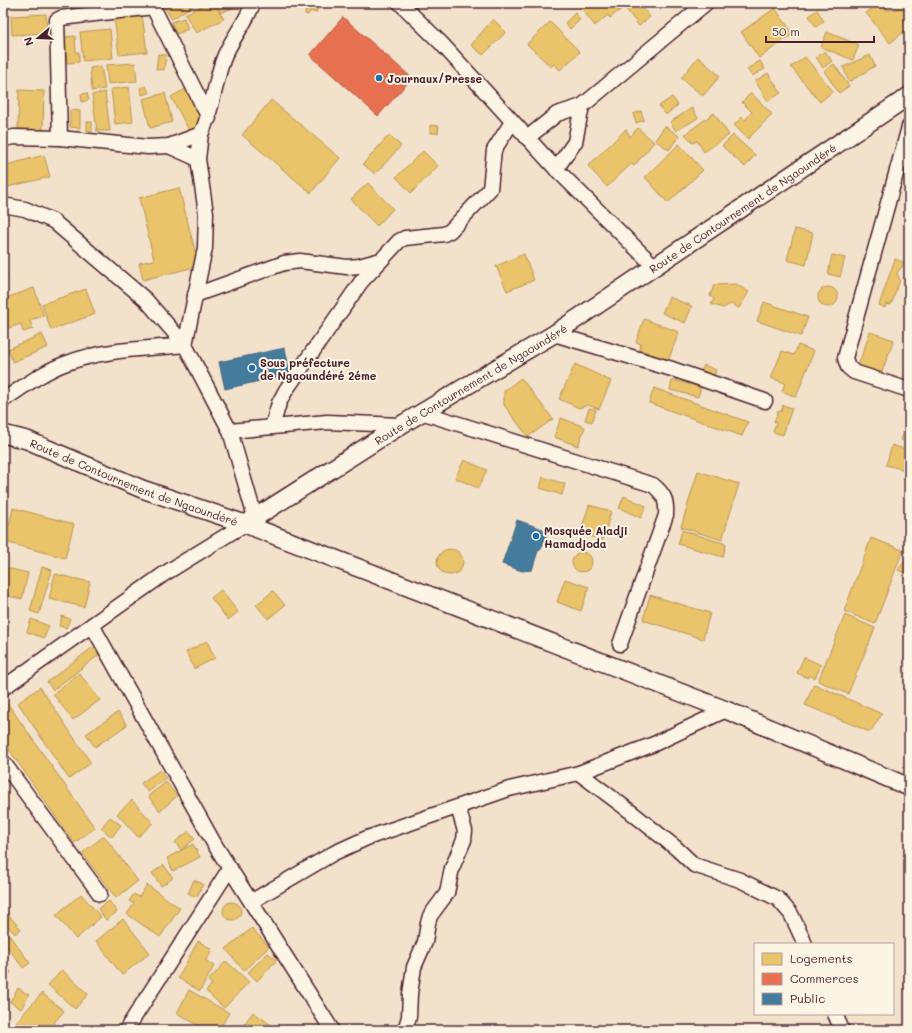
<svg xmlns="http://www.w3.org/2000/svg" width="912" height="1033" font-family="Mali,sans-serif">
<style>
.homes{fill:#e9c46a;stroke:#b99257}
.shops{fill:#e76f51;stroke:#b85746}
.public{fill:#457b9d;stroke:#465f7b}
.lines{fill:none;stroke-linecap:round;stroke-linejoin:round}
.minor-casing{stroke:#4a1f2b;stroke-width:17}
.tertiary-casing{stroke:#4a1f2b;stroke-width:20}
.minor{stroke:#fcf5e5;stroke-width:14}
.tertiary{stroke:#fcf5e5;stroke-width:17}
.poi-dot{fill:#1f6fb2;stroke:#fcf5e5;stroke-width:1.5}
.labels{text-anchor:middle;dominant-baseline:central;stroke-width:4;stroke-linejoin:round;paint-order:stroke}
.poi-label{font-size:11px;font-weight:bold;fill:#4a1f2b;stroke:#fcf5e5;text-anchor:start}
.street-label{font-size:11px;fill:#4a1f2b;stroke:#fcf5e5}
</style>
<rect width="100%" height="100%" fill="#f3e2cb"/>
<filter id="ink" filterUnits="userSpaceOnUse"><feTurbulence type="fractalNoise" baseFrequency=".025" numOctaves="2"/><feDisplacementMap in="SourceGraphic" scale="8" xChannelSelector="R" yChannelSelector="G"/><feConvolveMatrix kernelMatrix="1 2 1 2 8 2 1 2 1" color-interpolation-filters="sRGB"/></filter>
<g filter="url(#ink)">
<g class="homes">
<path d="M171,3H197L172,19L164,7Z"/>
<path d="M207,3H213L224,19L196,33L185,14Z"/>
<path d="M215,3H235L237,6L221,13Z"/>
<path d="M308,3H319L316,13L310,11L308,15L305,14Z"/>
<path d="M629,3L610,18L608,15L595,26L578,4Z"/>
<path d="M632,3H639L650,17L639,26L625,8Z"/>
<path d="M840,3H851L843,8Z"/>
<path d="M879,3H887L886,10L904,8L909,20V28L890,43L866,13Z"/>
<path d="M775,8L793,34L759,58L741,32Z"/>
<path d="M817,10L824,21L816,27L809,16Z"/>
<path d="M575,13L580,20L570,29L565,23Z"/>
<path d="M46,14L47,33L12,35L11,16Z"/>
<path d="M142,14L147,52L119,55L114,17Z"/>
<path d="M184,18L188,29L177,34L171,22Z"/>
<rect x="3" y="19" width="3" height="35"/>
<path d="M493,19L506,32L483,55L471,45Z"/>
<path d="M550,22L580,52L560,70L554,64L551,67L527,44Z"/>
<path d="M110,29L113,58L83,61L80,32Z"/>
<path d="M827,32L859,45L853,60L821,47Z"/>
<path d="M75,36L76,53L79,52V62L67,63L65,37Z"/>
<path d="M825,51L832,61L823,68L816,57Z"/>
<path d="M158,54L166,55L164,70L156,69Z"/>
<path d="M870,55L875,66L849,82L843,67Z"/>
<path d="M698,57L720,76L703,96L681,78Z"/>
<path d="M805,57L833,91L820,102L791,67Z"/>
<rect x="3" y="58" width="2" height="23"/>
<path d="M760,61L765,69L752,76L747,69Z"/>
<path d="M135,63L137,81L108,84L106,65Z"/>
<path d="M834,64L849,86L839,93L824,71Z"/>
<path d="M101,66L105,89L92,91L90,68Z"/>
<path d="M768,73L781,93L768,101L755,81Z"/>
<path d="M146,86L149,93L142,95L140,88Z"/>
<path d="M129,87L133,122L115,124L111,89Z"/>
<path d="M187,88L207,123L190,132L171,97Z"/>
<path d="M19,90L44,91L43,130L18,129Z"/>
<path d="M105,92L110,131H97L92,95Z"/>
<path d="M87,93L89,100L82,102L81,94Z"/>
<path d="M165,93L172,122L150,128L143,99Z"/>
<path d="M751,93L772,114L748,139L734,125L742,117L745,120L752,112L742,102Z"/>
<path d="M672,97L678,105L666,115L659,106Z"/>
<path d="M271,100L340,158L311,193L242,135Z"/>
<path d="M692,108L698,118L676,131L670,122Z"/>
<path d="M70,110L80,111V128L70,127Z"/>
<path d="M641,111L644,120L636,123L633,114Z"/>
<path d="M714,113L729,135L704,152L697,141L693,143L685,134Z"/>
<rect x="87" y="122" width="5" height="9"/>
<path d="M430,125L439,126L438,133H430Z"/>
<path d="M665,126L679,136L669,150L655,140Z"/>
<path d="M638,128L654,142L634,166L631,164L607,187L588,166L626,129L630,137Z"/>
<path d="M389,135L401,146L375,174L363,164Z"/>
<path d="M733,135L755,155L745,167L722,146Z"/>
<path d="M679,144L703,170L668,203L645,177Z"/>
<path d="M423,151L438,166L411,193L396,177Z"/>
<path d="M44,155L50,177L3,188V166Z"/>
<path d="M368,183L393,209L377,226L351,199Z"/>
<path d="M179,188L199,266L143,280L139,263L154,260L139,198Z"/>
<path d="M795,229L813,233L806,265L787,260Z"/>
<path d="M524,254L534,280L507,291L496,266Z"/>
<path d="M832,255L845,258L840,277L828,274Z"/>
<path d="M895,259L905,263L897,273L900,280L891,305L886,304L885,308L879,305Z"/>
<path d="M3,266L7,276L3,278Z"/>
<path d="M736,284L749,292L739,308L731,304L723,308L711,304L714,299L710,296L714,285Z"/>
<circle cx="828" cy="297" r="10"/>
<path d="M34,288L44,316L30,320L33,329L23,332L21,324L9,328L3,311V299Z"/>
<path d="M86,289L95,314L51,330L42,304Z"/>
<path d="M669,297L692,306L685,323L662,313Z"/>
<path d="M764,302L808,317L801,336L757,321Z"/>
<path d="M644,319L679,332L668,361L639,349L641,344L636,342Z"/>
<path d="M3,331L7,344L3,346Z"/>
<path d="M870,332L894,340L881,374L858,366Z"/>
<path d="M42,334L48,347L13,362L8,349Z"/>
<path d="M798,345L814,351L796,397L782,391L785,383L771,378L782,351L794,355Z"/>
<path d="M575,364L611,381L599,409L588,405L579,408L559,399Z"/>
<path d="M704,365L716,370L713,379L700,374Z"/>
<path d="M521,378L553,419L528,437L504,405V391Z"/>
<path d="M672,380L701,387L698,397L670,390Z"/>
<path d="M654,388L748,422L742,436L649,403Z"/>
<path d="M783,405L792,408L783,435L773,432L776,423L774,422L778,411L781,412Z"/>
<path d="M589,408L596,410L592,422L585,420Z"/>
<path d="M909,417V443L901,440Z"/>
<path d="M561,418L585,427L578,446L554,437Z"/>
<path d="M892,445L909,451V471L886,465Z"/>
<path d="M464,460L487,470L478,488L455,478Z"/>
<path d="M698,471L739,484L722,540L681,527Z"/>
<path d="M543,477L565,484L562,495L540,488Z"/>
<path d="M624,496L646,506L641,518L619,508Z"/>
<path d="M589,505L611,511L603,540L580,534Z"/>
<path d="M13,508L74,524L65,558L5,542Z"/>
<path d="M682,530L726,544L723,557L678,544Z"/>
<path d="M871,538L903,550L875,624L844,611Z"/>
<circle cx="450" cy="562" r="13"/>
<circle cx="582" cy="562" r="10"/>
<path d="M909,556V575L898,570Z"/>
<path d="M3,567L28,573L22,599L3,595Z"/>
<path d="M42,567L52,570L39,614L30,611Z"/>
<path d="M55,574L90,582L84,607L49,599Z"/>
<path d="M565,579L589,587L581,611L557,602Z"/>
<path d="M221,590L238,612L228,620L211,598Z"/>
<path d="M273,591L285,605L268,619L256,605Z"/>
<path d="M650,595L710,613L703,639L643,620Z"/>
<path d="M845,615L875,628L848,694L818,681Z"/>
<path d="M62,616L70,619L66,628L59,626Z"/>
<path d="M31,619L49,626L44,638L27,632Z"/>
<path d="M207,641L215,658L194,669L186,652Z"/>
<path d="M93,647L99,655L53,690L47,682Z"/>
<path d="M804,657L821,665L815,678L809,675L808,678L797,673Z"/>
<path d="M79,673L100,700L73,720L53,694Z"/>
<path d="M814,684L882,714L870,732L805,705Z"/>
<path d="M40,687L91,763L69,779L18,703Z"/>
<path d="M8,704L95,828L74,843L3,741V707Z"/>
<path d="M118,712L127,725L95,747L86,734Z"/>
<path d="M160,770L166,778L148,792L141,783Z"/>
<path d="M166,782L177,796L160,811L148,796Z"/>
<path d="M132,800L153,823L138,837L117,814Z"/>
<path d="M110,817L121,825L112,837L101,828Z"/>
<path d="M189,831L195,839L181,850L175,842Z"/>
<path d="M104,836L138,881L116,898L82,853Z"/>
<path d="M193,844L200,857L173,871L167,858Z"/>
<path d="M164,865L173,878L161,886L152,873Z"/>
<path d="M194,880L203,884L197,897L188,893Z"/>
<path d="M147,885L180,908L160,937L127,914L134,904L129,901L134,894L139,897Z"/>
<path d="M81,894L101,917L76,939L56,915Z"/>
<path d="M109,901L117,912L106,920L98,909Z"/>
<circle cx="232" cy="911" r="9"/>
<path d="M3,909L21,929L15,934L3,921Z"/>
<path d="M123,919L150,953L122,975L96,941Z"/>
<path d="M3,927L30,963L23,968L3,941Z"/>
<path d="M252,928L269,947L244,971L226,949Z"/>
<path d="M198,941L212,949L206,961L214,966L200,991L178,978Z"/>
<path d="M268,953L277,960L257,981L248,972Z"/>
<path d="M226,961L249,982L224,1008L206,991L212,984L208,981Z"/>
<path d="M3,966L11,972L3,984Z"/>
<path d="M62,970L88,994L75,1009L48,985Z"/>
<path d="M18,988L29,995L21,1009L10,1002Z"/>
<path d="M189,990L229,1013L219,1030H206L177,1013Z"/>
<path d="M42,993L64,1011L48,1030H23L15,1023Z"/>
<path d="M253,1012L278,1030H240Z"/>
<path d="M228,1025L235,1030H224Z"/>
</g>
<path class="shops" d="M343,17L412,78L378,116L310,55Z"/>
<g class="public">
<path d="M285,348L290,374L225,389L219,362Z"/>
<path d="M517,520L548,531L542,547L538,551L532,570L522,571L502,564Z"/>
</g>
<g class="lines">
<defs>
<g id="minor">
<path d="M400,3L441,43L556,169L655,267"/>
<path d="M909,127L845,358L848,367L854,372L909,390"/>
<path d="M60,138L57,20L61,18L153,7L209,118"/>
<path d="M527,138L557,114L582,106L706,3"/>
<path d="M3,139L14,137L60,138L148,147L169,146L201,134C213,110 214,85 223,60C230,40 246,24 253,3"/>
<path d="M169,146L198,159"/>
<path d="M556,169L575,142L582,106"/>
<path d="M3,205L25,209L53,221L146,300L185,345L230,431L255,517"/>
<path d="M195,295L284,263L300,261L347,267L359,266L381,260"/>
<path d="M554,334L672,369L765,401"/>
<path d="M185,345L205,248L206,213L198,159L201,134"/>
<path d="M3,400C23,387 44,371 67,363C105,349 146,349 185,345"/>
<path d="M424,413L653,485C664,494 667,500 666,515L620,644"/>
<path d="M272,427L279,403L286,390L361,282L399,241L405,238L444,234L450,231L490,189L494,150L512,122"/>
<path d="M230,431L327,422L401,425"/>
<path d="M92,625L215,845L332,1030"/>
<path d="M3,688L164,574L245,524"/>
<path d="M3,762L100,894"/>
<path d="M579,773L631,812L676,848L694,865L740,880L778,899L791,914L805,944"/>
<path d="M252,901L334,853L367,838L509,789L579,773L654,744L726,710"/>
<path d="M835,1014L842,1030"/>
<path d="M126,1030L230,868"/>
<path d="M405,1030L409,1017L410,994L414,967L425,942L428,923L430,916L447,893L452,868L464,840L465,831L458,807"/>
</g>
<g id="tertiary">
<path id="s1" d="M3,434L27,440L142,489L245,524L401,425L554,334L909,96"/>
<path d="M245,524L726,710L909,787"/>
</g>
</defs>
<use href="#minor" class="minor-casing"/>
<use href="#tertiary" class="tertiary-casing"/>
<use href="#minor" class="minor"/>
<use href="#tertiary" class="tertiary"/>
</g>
</g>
<g class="poi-dot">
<circle cx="379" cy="78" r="4"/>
<circle cx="252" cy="368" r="4"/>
<circle cx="536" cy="536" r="4"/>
</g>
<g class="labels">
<g class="poi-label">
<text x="387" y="78">Journaux/Presse</text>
<text x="260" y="362">Sous préfecture<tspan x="260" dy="13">de Ngaoundéré 2éme</tspan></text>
<text x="544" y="530">Mosquée Aladji<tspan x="544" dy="13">Hamadjoda</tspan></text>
</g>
<g class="street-label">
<text stroke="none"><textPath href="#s1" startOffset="848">Route de Contournement de Ngaoundéré</textPath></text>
<text stroke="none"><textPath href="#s1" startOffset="524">Route de Contournement de Ngaoundéré</textPath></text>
<text stroke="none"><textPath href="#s1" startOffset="140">Route de Contournement de Ngaoundéré</textPath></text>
</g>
</g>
<rect width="912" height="1033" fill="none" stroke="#fcf5e5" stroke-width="16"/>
<rect x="8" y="8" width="896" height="1017" fill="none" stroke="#4a1f2b" stroke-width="1.5" filter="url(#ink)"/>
<rect x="754" y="943" width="140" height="72" fill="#fcf5e5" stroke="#b59f9b"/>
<rect x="762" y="953" width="20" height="12" fill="#e9c46a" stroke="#b59f9b"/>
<text x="790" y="963" font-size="12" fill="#4a1f2b">Logements</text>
<rect x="762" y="973" width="20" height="12" fill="#e76f51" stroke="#b59f9b"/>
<text x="790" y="983" font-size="12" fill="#4a1f2b">Commerces</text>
<rect x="762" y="993" width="20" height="12" fill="#457b9d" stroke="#b59f9b"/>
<text x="790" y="1003" font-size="12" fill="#4a1f2b">Public</text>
<g transform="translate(38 38) rotate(251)" stroke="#fcf5e5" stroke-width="3" paint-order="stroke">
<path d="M0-3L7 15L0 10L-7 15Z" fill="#4a1f2b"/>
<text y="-6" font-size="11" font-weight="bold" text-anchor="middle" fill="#4a1f2b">N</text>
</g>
<path d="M766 36v6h108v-6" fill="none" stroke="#4a1f2b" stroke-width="2"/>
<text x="772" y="36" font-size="12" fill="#4a1f2b" stroke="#fcf5e5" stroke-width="3" paint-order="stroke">50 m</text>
</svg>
